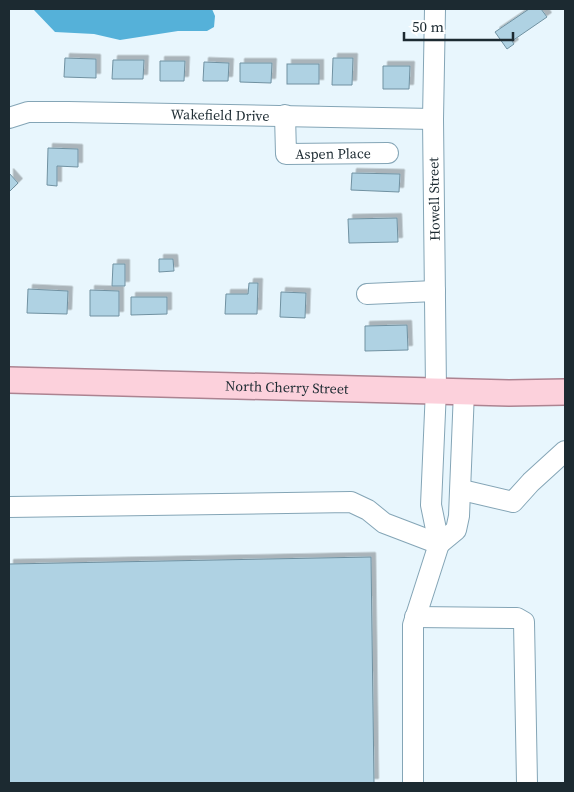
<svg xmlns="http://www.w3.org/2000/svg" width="574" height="792" font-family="'Source Serif 4',serif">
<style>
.water{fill:#55b1d9}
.building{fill:#afd2e3;stroke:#7091a1;filter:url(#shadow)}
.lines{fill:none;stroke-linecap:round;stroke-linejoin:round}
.minor-casing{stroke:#84a5b6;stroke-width:22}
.major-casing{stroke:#ac8391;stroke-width:28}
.minor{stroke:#fff;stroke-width:20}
.major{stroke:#fcd1dc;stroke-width:25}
.labels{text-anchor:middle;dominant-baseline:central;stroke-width:4;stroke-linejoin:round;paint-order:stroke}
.street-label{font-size:14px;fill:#1c2a31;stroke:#fff}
</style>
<defs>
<filter id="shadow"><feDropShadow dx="4.5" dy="-4.5" stdDeviation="0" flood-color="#0004"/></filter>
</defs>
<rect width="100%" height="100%" fill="#e8f6fd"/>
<path class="water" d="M33,9H212L215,16L214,27L207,31H178L120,40L94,34L55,32Z"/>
<g class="building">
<path d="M529,9H541L547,17L512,41L514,44L507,49L495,32Z"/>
<path d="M65,58L96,59V78L64,77Z"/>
<path d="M333,58H353L352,85H332Z"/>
<path d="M113,60H144L143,79H112Z"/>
<path d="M160,61H185L184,81H160Z"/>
<path d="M204,62L229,63L228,81H203Z"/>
<path d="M240,63H272L271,83L240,82Z"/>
<rect x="287" y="64" width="32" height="20"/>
<path d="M383,66H410L409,89H383Z"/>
<path d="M48,148L78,149V167L57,166V186L47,185Z"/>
<path d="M9,173L18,183L9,192Z"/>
<path d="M352,173L400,174L399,192L351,190Z"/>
<path d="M397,218L398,242L349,243L348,219Z"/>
<path d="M159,259H173L174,271L159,272Z"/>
<path d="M113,264H125V286H112Z"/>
<path d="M249,283H258L257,314H225L226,294H248Z"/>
<path d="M28,289L68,291L67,314L27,313Z"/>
<path d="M90,290L119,291V316H90Z"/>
<path d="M281,292L306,293L305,318L280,317Z"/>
<path d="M131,297H167V314L131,315Z"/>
<path d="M407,325L408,350L365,351V326Z"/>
<path d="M371,557L374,783H9V564Z"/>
</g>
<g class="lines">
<defs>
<g id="minor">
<path id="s1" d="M285,115L286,154L388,153"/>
<path id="s2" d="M9,118L28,112H68L433,119"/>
<path d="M367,294L435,291"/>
<path d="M462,490L513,502L531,482L565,451"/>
<path d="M9,507L351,502L368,510L384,523L439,544"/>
<path d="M439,544L456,530L459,516L464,391"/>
<path d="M415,617L517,618L524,622L527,783"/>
<path d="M413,783V625L439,544L431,505L436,389L433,119L435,9"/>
</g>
<g id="major">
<path id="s3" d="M9,380L509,393L565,392"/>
</g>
</defs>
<use href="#minor" class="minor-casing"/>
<use href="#major" class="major-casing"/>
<use href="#minor" class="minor"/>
<use href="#major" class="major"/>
</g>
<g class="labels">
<g class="street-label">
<text stroke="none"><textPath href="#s2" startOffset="212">Wakefield Drive</textPath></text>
<text stroke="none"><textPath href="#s1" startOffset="86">Aspen Place</textPath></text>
<text transform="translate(434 199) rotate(-91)">Howell Street</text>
<text stroke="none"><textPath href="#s3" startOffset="278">North Cherry Street</textPath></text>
</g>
</g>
<rect width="574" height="792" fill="none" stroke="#1c2a31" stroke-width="20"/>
<path d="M404 32v8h109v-8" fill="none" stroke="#1c2a31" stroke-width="2.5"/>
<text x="412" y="32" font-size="15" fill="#1c2a31" stroke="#ffffff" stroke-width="4" paint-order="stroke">50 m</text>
</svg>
